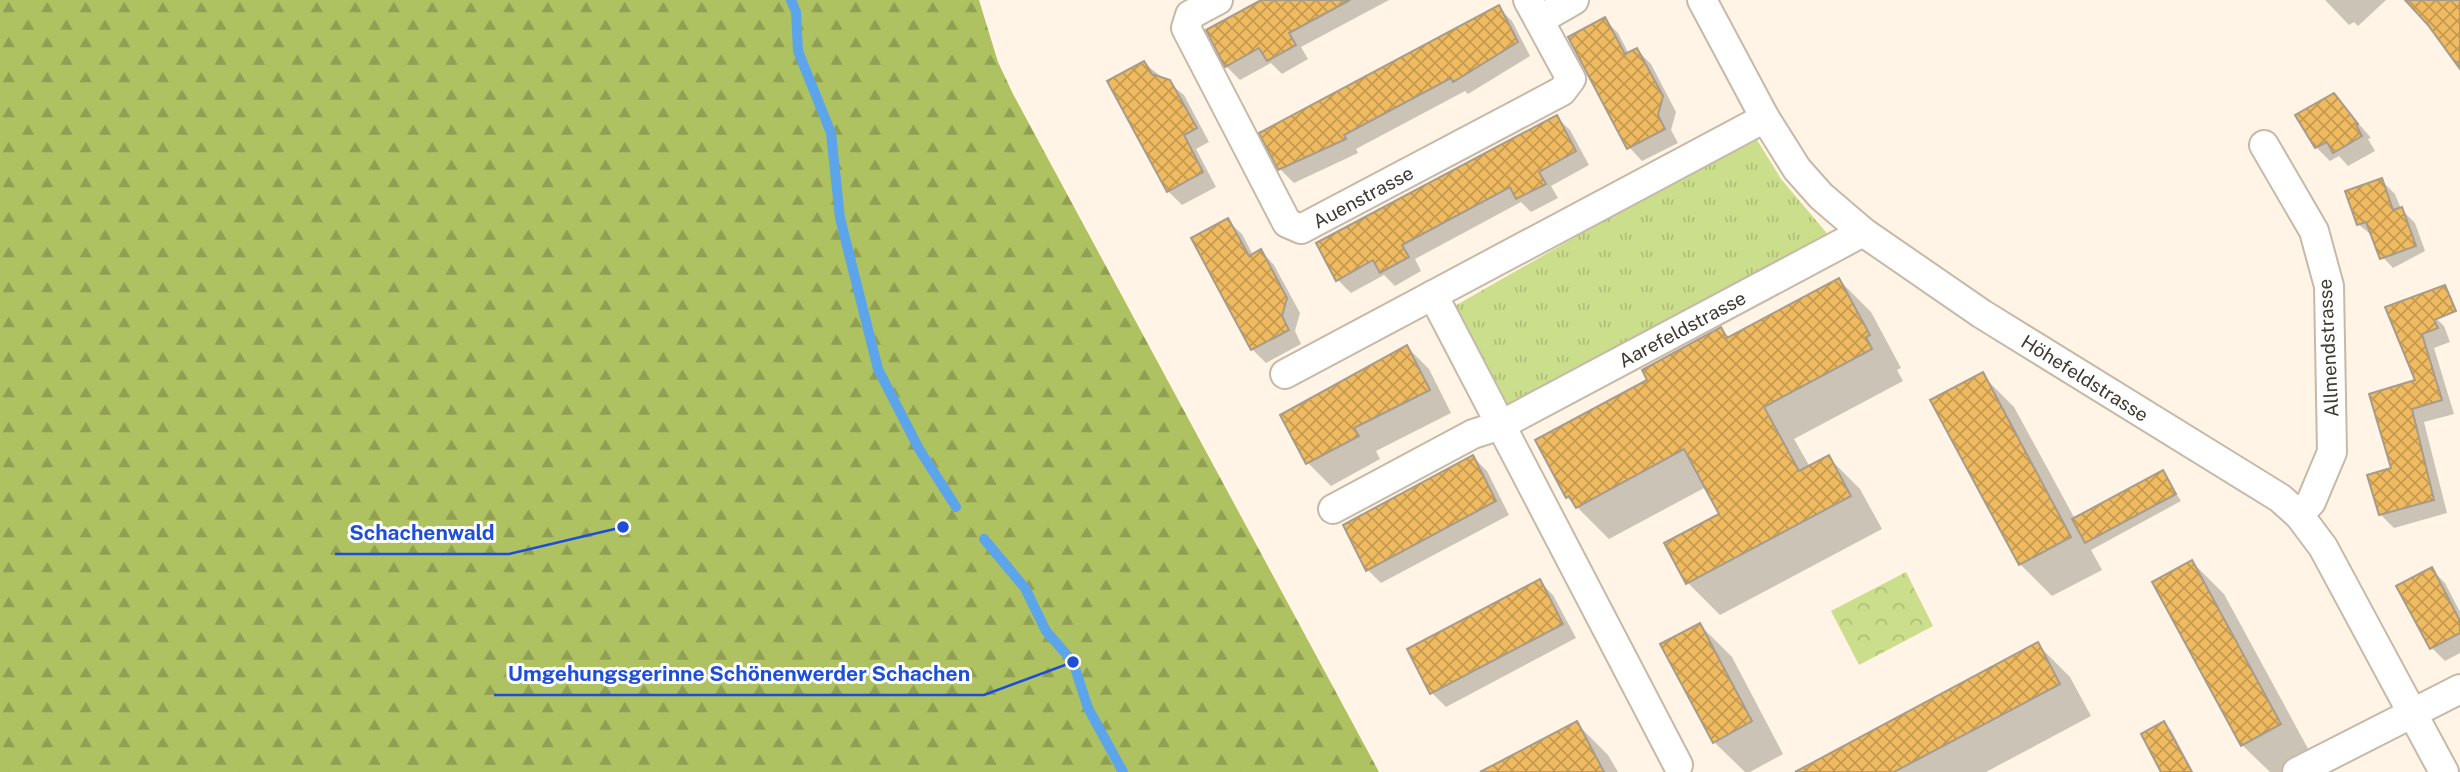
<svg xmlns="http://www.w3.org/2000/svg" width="2460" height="772" font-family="'Public Sans',sans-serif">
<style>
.grass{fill:url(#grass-tufts)}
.forest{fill:url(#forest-firs)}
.park{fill:url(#park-crowns)}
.shadow{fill:#0003}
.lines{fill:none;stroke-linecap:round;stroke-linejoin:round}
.stream{stroke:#5ca5ea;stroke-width:10}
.building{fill:url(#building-cross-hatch);stroke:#a79b89;stroke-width:2}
.minor-casing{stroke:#c6b9a7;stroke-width:32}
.minor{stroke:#fff;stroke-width:28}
.labels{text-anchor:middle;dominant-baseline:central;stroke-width:6;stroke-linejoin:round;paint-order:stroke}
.street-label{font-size:19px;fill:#3e3931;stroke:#fff}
.leader{fill:none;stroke:#1d4ed8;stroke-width:2.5}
.callout-dot{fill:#1d4ed8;stroke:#fff;stroke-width:2.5}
.callout-label{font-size:21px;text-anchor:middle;font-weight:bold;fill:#1d4ed8;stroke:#fff;stroke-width:6;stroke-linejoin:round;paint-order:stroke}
</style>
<defs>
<pattern id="grass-tufts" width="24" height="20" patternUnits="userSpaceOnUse" patternTransform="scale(1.75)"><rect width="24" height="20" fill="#cbde8b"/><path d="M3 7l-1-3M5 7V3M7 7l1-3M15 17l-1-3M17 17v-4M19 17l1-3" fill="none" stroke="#afbf78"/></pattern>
<pattern id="forest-firs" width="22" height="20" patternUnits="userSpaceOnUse" patternTransform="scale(1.75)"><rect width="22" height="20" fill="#afc262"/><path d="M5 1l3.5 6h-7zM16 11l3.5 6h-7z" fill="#909f51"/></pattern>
<pattern id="park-crowns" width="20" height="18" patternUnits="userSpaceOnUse" patternTransform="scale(1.75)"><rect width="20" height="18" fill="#cbde8b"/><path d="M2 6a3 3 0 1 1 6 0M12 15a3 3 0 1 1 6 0" fill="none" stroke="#afbf78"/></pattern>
<pattern id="building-cross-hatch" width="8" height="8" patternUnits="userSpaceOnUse" patternTransform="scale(1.75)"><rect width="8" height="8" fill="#f0bb60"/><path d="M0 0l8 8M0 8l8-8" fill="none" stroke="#c49950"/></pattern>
</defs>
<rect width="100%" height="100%" fill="#fff4e5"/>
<path class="grass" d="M1754,135L1781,179L1831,238L1504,409L1453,307Z"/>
<path class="forest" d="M0,0H979L998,62L1013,94L1379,772H0Z"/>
<path class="park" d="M1906,572L1933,626L1859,665L1831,611Z"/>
<g class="shadow">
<path d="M1264,0H1389L1301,47L1308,59L1282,74L1271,63L1240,80L1226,66Z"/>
<path d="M2325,0H2386L2358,26L2354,22L2349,25Z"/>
<path d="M1498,7L1512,21L1530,56L1468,94L1465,91L1356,149L1358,153L1294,183L1280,169L1262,134Z"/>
<path d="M1604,19L1618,33L1629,54L1637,50L1651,64L1676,112L1671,130L1678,143L1642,161L1629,147Z"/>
<path d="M1144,63L1184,95L1209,142L1196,149L1216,187L1182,205L1168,191Z"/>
<path d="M2334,95L2371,138L2368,139L2375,151L2348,166L2339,156L2330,161L2316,147Z"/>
<path d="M1556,117L1570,130L1589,165L1551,186L1558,198L1531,212L1521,202L1415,259L1421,271L1395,286L1384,275L1351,293L1337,279Z"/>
<path d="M2381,180L2395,194L2401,209L2415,223L2425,251L2393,268L2380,254L2374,237L2358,224Z"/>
<path d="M1228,221L1242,234L1253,255L1261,251L1274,265L1300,313L1295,331L1301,344L1266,363L1252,349Z"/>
<path d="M1839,280L1871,312L1901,368L1897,370L1903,381L1794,439L1810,467L1828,457L1860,489L1882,529L1720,615L1688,583L1721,514L1706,487L1609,539L1567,497L1537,441L1650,381L1721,329L1730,338Z"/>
<path d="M2387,308L2430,312L2444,326L2450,342L2434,348L2454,414L2424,422L2447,513L2394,528L2380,514L2417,382Z"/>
<path d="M1407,347L1429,369L1451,413L1376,451L1380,459L1331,486L1308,463L1355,377L1353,374Z"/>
<path d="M1982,375L2014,407L2075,519L2163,473L2181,501L2091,550L2102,570L2052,596L2020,564Z"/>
<path d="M1473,457L1487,471L1509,515L1381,583L1368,570Z"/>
<path d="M2192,562L2224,594L2312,756L2283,772H2270L2242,745Z"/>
<path d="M2431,569L2445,583L2460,612V653L2445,661L2432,648Z"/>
<path d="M1539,581L1553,595L1576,638L1446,707L1432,693L1409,650Z"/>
<path d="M1700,625L1732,657L1783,754L1750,772H1745L1714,742Z"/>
<path d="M2038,645L2070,677L2091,716L1986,772H1799Z"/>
<path d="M1576,723L1608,755L1618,772H1483Z"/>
<path d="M2164,724L2171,730L2193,772H2163Z"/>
</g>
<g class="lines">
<g class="stream">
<path d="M791,0L796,12L798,51L831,133L840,218L878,369L919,449L956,507"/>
<path d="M984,539L1025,588L1046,631L1073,662L1088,708L1123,772"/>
</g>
</g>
<g class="building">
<path d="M1261,0H1350L1289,33L1296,45L1267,61L1259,48L1225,67L1206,30Z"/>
<path d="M2405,0H2460V69L2428,25Z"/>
<path d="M1499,5L1518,42L1453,82L1451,78L1344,135L1346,139L1278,170L1259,133Z"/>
<path d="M1605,17L1625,54L1637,48L1663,96L1658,115L1665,129L1627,149L1568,37Z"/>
<path d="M1144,61L1152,74L1170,80L1197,128L1184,135L1203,172L1167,192L1107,81Z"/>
<path d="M2334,93L2358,124L2356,125L2362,136L2333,153L2327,142L2315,148L2295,115Z"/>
<path d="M1557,115L1576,151L1539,172L1546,184L1516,199L1510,187L1402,245L1409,257L1380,273L1373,260L1336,281L1316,243Z"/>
<path d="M2382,178L2393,210L2402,207L2416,246L2380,259L2366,222L2357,225L2345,191Z"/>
<path d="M1228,218L1249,256L1261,249L1287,298L1282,316L1289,330L1251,350L1191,238Z"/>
<path d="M1839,278L1870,335L1866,337L1872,349L1764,407L1799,471L1829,455L1851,496L1686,584L1664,543L1719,514L1684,449L1576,508L1569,496L1566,498L1535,440L1647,380L1642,370L1721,327L1727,338Z"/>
<path d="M2445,285L2456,311L2434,320L2438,328L2422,334L2442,400L2412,409L2434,500L2379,515L2367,475L2391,468L2369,394L2415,380L2385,307Z"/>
<path d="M1407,345L1430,390L1354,428L1359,436L1306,464L1280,415Z"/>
<path d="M1983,372L2071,537L2019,565L1930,400Z"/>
<path d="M1473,455L1496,501L1366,571L1343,525Z"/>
<path d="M2163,470L2176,494L2085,543L2072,519Z"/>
<path d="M2192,560L2281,724L2241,746L2152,582Z"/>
<path d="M2432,567L2460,621V633L2430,649L2396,586Z"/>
<path d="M1540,579L1563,624L1430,694L1407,649Z"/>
<path d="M1700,623L1752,721L1713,743L1660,644Z"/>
<path d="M2038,642L2060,684L1894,772H1795Z"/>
<path d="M1577,721L1604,772H1480Z"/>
<path d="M2164,721L2192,772H2161L2141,734Z"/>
</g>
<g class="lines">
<defs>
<g id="minor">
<path d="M1218,0L1190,15L1186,28L1287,223L1301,229L1562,91L1571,79L1528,0"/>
<path d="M1702,0L1765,118L1797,169L1821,196L1863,232L1982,314L2280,498L2299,515L2323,547L2444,772"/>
<path d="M1539,20L1574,0"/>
<path d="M2264,145L2314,231L2329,286L2332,452L2311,502L2299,515"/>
<path d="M1433,295L1678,765"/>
<path d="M1285,374L1765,118"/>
<path d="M1333,509L1473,434L1501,425L1863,232"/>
<path d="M2297,772L2460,689"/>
</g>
</defs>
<use href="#minor" class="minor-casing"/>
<use href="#minor" class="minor"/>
</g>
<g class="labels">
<g class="street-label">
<text transform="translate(1363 197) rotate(-28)">Auenstrasse</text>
<text transform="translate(1682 329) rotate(-28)">Aarefeldstrasse</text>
<text transform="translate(2328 348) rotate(-93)">Allmendstrasse</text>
<text transform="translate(2085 378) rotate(32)">Höhefeldstrasse</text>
</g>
</g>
<path class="leader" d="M623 527L509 554H335M1073 662L984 695H494"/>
<g class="callout-dot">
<circle cx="623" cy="527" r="7"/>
<circle cx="1073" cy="662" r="7"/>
</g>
<g class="callout-label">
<text x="422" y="540">Schachenwald</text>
<text x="739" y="681">Umgehungsgerinne Schönenwerder Schachen</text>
</g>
</svg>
